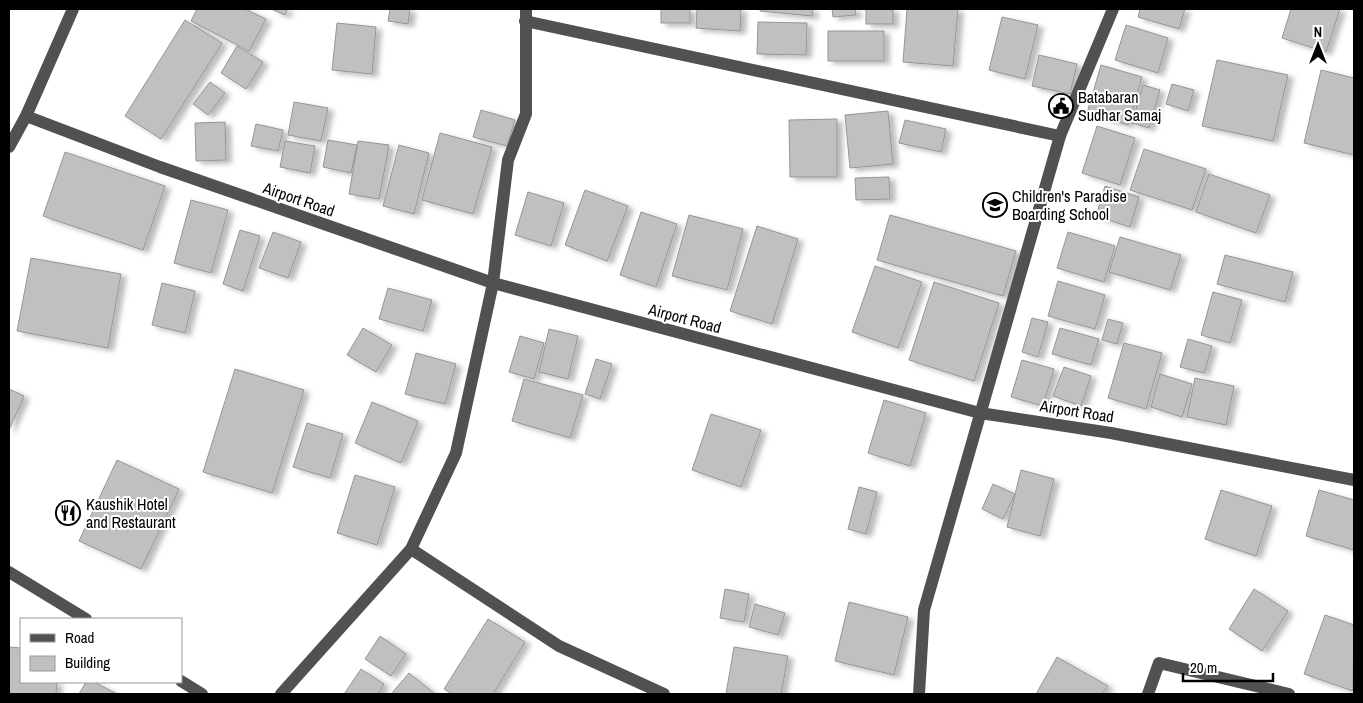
<svg xmlns="http://www.w3.org/2000/svg" width="1363" height="703" font-family="'Archivo Narrow',sans-serif">
<style>
.building{fill:#c0c0c0;stroke:#959595;filter:url(#shadow)}
.lines{fill:none;stroke-linecap:round;stroke-linejoin:round}
.minor{stroke:#515151;stroke-width:12}
.labels{text-anchor:middle;dominant-baseline:central;stroke-width:4;stroke-linejoin:round;paint-order:stroke}
.poi-label{font-size:16px;fill:#000;stroke:#fff;text-anchor:start}
.street-label{font-size:16px;fill:#000;stroke:#fff}
</style>
<defs>
<filter id="shadow"><feDropShadow dx="5.5" dy="3" stdDeviation="2.5" flood-color="#0004"/></filter>
</defs>
<rect width="100%" height="100%" fill="#fff"/>
<g class="building">
<path d="M197,9H245L266,19L249,51L191,21Z"/>
<path d="M271,9H288L285,15Z"/>
<path d="M390,9H410L408,24L388,21Z"/>
<rect x="661" y="9" width="29" height="14"/>
<path d="M697,9H741L740,31L696,28Z"/>
<path d="M760,9H813L812,16L760,11Z"/>
<path d="M832,9H855L856,15L833,17Z"/>
<rect x="866" y="9" width="27" height="15"/>
<path d="M907,9H958L953,66L903,62Z"/>
<path d="M1140,9H1185L1179,29L1138,17Z"/>
<path d="M1291,9H1340L1326,52L1282,38Z"/>
<path d="M1002,17L1038,25L1025,79L989,70Z"/>
<path d="M185,20L222,43L161,139L125,116Z"/>
<path d="M758,22L807,23L806,55L757,54Z"/>
<path d="M337,23L376,27L372,74L332,70Z"/>
<path d="M1126,25L1168,38L1158,73L1115,60Z"/>
<rect x="828" y="31" width="56" height="30"/>
<path d="M237,46L263,62L246,89L221,73Z"/>
<path d="M1039,55L1077,64L1070,94L1032,86Z"/>
<path d="M1217,60L1288,75L1273,141L1202,126Z"/>
<path d="M1101,65L1142,77L1128,125L1087,113Z"/>
<path d="M1321,70L1354,78V155L1304,143Z"/>
<path d="M210,82L225,93L208,115L193,104Z"/>
<path d="M1172,84L1194,90L1188,111L1166,104Z"/>
<path d="M1143,85L1160,90L1149,128L1132,123Z"/>
<path d="M294,102L328,108L321,141L288,135Z"/>
<path d="M481,110L515,120L507,146L473,137Z"/>
<path d="M888,111L893,164L850,168L845,115Z"/>
<path d="M837,119V177H790L789,120Z"/>
<path d="M905,120L946,129L941,152L899,143Z"/>
<path d="M225,122L226,160L196,161L195,123Z"/>
<path d="M256,124L283,130L278,151L251,146Z"/>
<path d="M1097,126L1135,138L1120,185L1082,173Z"/>
<path d="M440,133L492,147L473,214L422,200Z"/>
<path d="M328,140L357,145L351,173L323,167Z"/>
<path d="M285,141L315,146L310,173L280,167Z"/>
<path d="M358,141L389,145L379,199L349,194Z"/>
<path d="M399,145L429,153L414,214L383,206Z"/>
<path d="M1144,149L1206,169L1192,210L1130,190Z"/>
<path d="M65,152L165,186L143,250L43,216Z"/>
<path d="M1209,174L1270,195L1256,233L1196,212Z"/>
<path d="M889,177L890,199L856,200L855,178Z"/>
<path d="M1105,186L1139,197L1130,227L1096,216Z"/>
<path d="M585,190L628,206L607,261L565,245Z"/>
<path d="M528,192L564,203L551,246L515,235Z"/>
<path d="M191,200L228,210L211,273L174,263Z"/>
<path d="M641,212L677,224L656,287L620,275Z"/>
<path d="M689,215L743,229L727,290L672,276Z"/>
<path d="M890,215L1016,251L1003,296L877,260Z"/>
<path d="M757,226L798,239L772,324L730,311Z"/>
<path d="M240,230L260,236L243,291L223,284Z"/>
<path d="M273,232L301,242L288,278L259,268Z"/>
<path d="M1068,232L1115,246L1104,282L1057,268Z"/>
<path d="M1120,237L1181,255L1170,290L1109,272Z"/>
<path d="M1225,255L1293,272L1285,302L1217,284Z"/>
<path d="M31,258L121,274L108,348L17,331Z"/>
<path d="M875,266L922,282L898,348L852,332Z"/>
<path d="M1058,281L1105,295L1095,329L1048,316Z"/>
<path d="M934,282L999,303L974,381L909,360Z"/>
<path d="M162,283L195,291L185,333L152,325Z"/>
<path d="M388,288L432,300L423,331L379,319Z"/>
<path d="M1213,292L1242,300L1230,343L1201,335Z"/>
<path d="M1032,318L1048,322L1038,357L1022,352Z"/>
<path d="M1108,319L1123,323L1117,344L1102,340Z"/>
<path d="M363,328L392,345L376,372L347,355Z"/>
<path d="M1060,328L1099,339L1091,365L1052,354Z"/>
<path d="M549,329L578,336L568,379L539,372Z"/>
<path d="M520,336L544,343L534,379L509,372Z"/>
<path d="M1188,339L1212,346L1204,373L1180,367Z"/>
<path d="M1124,343L1162,353L1146,409L1108,398Z"/>
<path d="M416,353L456,364L445,404L405,394Z"/>
<path d="M596,359L612,364L600,399L585,394Z"/>
<path d="M1022,360L1054,369L1043,406L1011,397Z"/>
<path d="M1064,367L1091,376L1081,406L1053,396Z"/>
<path d="M235,369L304,390L272,493L203,472Z"/>
<path d="M1160,374L1192,384L1182,417L1151,407Z"/>
<path d="M1195,378L1234,386L1226,425L1187,417Z"/>
<path d="M524,379L583,395L570,438L512,421Z"/>
<path d="M9,389L24,396L9,430Z"/>
<path d="M884,400L926,413L910,466L868,453Z"/>
<path d="M372,402L418,421L401,463L355,443Z"/>
<path d="M711,414L761,430L741,487L692,470Z"/>
<path d="M307,423L343,434L330,478L293,467Z"/>
<path d="M117,460L179,489L141,569L79,541Z"/>
<path d="M1021,470L1054,479L1040,536L1007,527Z"/>
<path d="M355,475L395,487L377,545L337,533Z"/>
<path d="M993,484L1015,494L1003,519L982,509Z"/>
<path d="M859,487L877,492L866,534L848,529Z"/>
<path d="M1221,490L1272,506L1256,556L1205,539Z"/>
<path d="M1319,490L1354,500V550L1306,536Z"/>
<path d="M725,589L749,594L744,622L720,618Z"/>
<path d="M1254,589L1288,611L1262,651L1229,629Z"/>
<path d="M849,602L908,617L894,675L835,661Z"/>
<path d="M755,604L785,613L778,635L749,627Z"/>
<path d="M1325,615L1354,625L1353,691L1304,674Z"/>
<path d="M488,619L525,642L493,694H452L444,689Z"/>
<path d="M380,636L406,654L391,676L365,659Z"/>
<path d="M9,647L21,648V682H57L56,694H9Z"/>
<path d="M734,647L788,656L781,694H726Z"/>
<path d="M1057,657L1108,686L1102,694H1036Z"/>
<path d="M361,669L384,684L378,694H344Z"/>
<path d="M409,673L435,694H391Z"/>
<path d="M86,682H94L117,694H79Z"/>
</g>
<g class="lines">
<g class="minor">
<path d="M525,21L1060,136"/>
<path d="M26,116L160,167L493,283L980,413L1111,433L1354,480"/>
<path d="M9,147L26,116L73,9"/>
<path d="M411,549L559,646L664,694"/>
<path d="M9,572L86,619"/>
<path d="M181,681L202,694"/>
<path d="M281,694L411,549L456,453L493,283L508,160L526,114V9"/>
<path d="M919,694L924,610L1060,136L1113,9"/>
<path d="M1148,694L1159,663L1289,694"/>
</g>
</g>
<defs>
<symbol id="civic-ring" viewBox="-11 -11 22 22"><circle r="9.5" fill="#fff" stroke="#000" stroke-width="1.5"/><path d="M-.6-6.5H3V-4.5H.6V-3L4-1V1h2V6H-6V1h2V-1L-.6-3ZM-1.2 2.5V6h2.4V2.5Z" fill="#000"/></symbol>
<symbol id="school-ring" viewBox="-11 -11 22 22"><circle r="9.5" fill="#fff" stroke="#000" stroke-width="1.5"/><path d="M0-5L7-2L0 1L-7-2ZM-4 1L0 2.5L4 1V4Q0 6-4 4Z" fill="#000"/></symbol>
<symbol id="restaurant-ring" viewBox="-11 -11 22 22"><circle r="9.5" fill="#fff" stroke="#000" stroke-width="1.5"/><path d="M-5-6h1v4h1v-4h1v4h1v-4h1v5L-1.5 .5V6h-2V.5L-5-1ZM5-6V6H3V1.5H1.5Q1.5-4 5-6Z" fill="#000"/></symbol>
</defs>
<g fill-rule="evenodd">
<use href="#civic-ring" x="1047" y="92" width="28" height="28"/>
<use href="#school-ring" x="981" y="191" width="28" height="28"/>
<use href="#restaurant-ring" x="54" y="499" width="28" height="28"/>
</g>
<g class="labels">
<g class="poi-label">
<text x="1078" y="97">Batabaran<tspan x="1078" dy="18">Sudhar Samaj</tspan></text>
<text x="1012" y="196">Children's Paradise<tspan x="1012" dy="18">Boarding School</tspan></text>
<text x="86" y="504">Kaushik Hotel<tspan x="86" dy="18">and Restaurant</tspan></text>
</g>
<g class="street-label">
<text transform="translate(299 199) rotate(19)">Airport Road</text>
<text transform="translate(685 318) rotate(15)">Airport Road</text>
<text transform="translate(1077 411) rotate(9)">Airport Road</text>
</g>
</g>
<rect width="1363" height="703" fill="none" stroke="#000000" stroke-width="20"/>
<rect x="20" y="618" width="162" height="65" fill="#ffffff" stroke="#999999"/>
<rect x="30" y="634" width="25" height="8" fill="#515151" stroke="#999999"/>
<text x="65" y="643" font-size="15" fill="#000000">Road</text>
<rect x="30" y="656" width="25" height="15" fill="#c0c0c0" stroke="#999999"/>
<text x="65" y="668" font-size="15" fill="#000000">Building</text>
<g transform="translate(1318 45)" stroke="#ffffff" stroke-width="4" paint-order="stroke">
<path d="M0-4L9 19L0 12L-9 19Z" fill="#000000"/>
<text y="-8" font-size="14" font-weight="bold" text-anchor="middle" fill="#000000">N</text>
</g>
<path d="M1183 673v8h90v-8" fill="none" stroke="#000000" stroke-width="2.5"/>
<text x="1190" y="673" font-size="15" fill="#000000" stroke="#ffffff" stroke-width="4" paint-order="stroke">20 m</text>
</svg>
